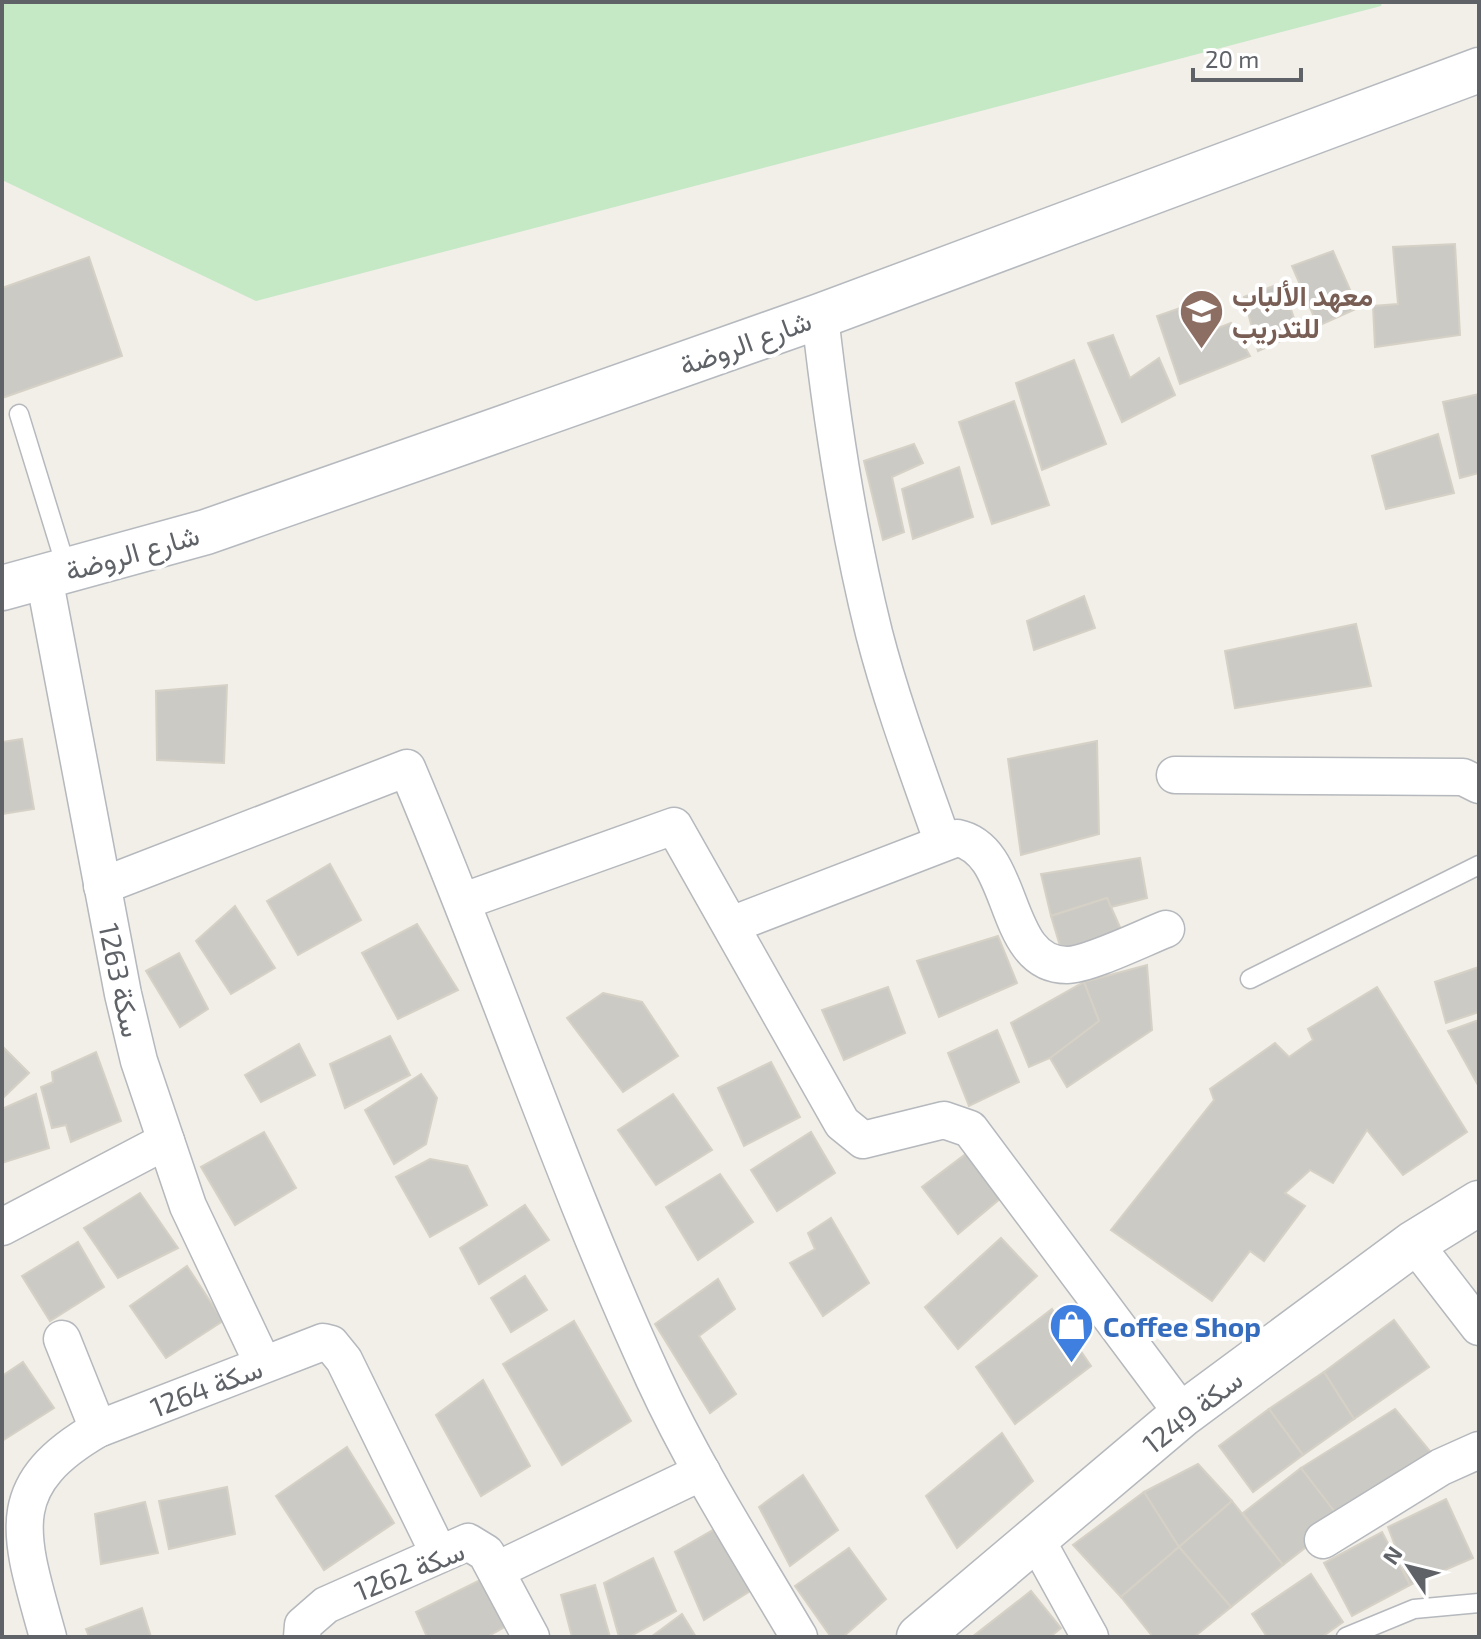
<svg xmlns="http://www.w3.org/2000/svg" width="1481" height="1639" font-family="'Exo 2',Vazirmatn,sans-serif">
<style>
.green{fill:#c5e8c5}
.building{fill:#cccac5;stroke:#d6d1c6;stroke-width:2}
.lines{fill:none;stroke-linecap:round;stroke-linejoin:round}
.service-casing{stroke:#b5b8bc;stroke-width:21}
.minor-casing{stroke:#b5b8bc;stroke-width:39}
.tertiary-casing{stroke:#b5b8bc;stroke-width:47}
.secondary-casing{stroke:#b6babf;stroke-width:47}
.service{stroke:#fff;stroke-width:18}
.minor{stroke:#fff;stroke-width:36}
.tertiary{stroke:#fff;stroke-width:44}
.secondary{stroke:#fff;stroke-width:44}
.labels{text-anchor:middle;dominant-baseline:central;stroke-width:8;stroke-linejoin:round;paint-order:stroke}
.education-label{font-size:28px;font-weight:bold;fill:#785e54;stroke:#fff;text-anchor:start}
.street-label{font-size:28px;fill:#5f6368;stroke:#fff}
.shop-label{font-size:28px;font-weight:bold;fill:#366cbe;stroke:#fff;text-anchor:start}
</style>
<rect width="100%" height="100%" fill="#f1efe8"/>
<path class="green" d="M2,2H1382L1381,6L256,301L2,180Z"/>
<g class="building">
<path d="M1455,244L1460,335L1375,347L1373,306L1398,304L1393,247Z"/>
<path d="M1333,251L1358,308L1318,326L1292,266Z"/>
<path d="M89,257L122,356L2,398V288Z"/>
<path d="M1282,283L1299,333L1258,351L1244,297Z"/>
<path d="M1200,301L1208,332L1231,323L1250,356L1180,384L1157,316Z"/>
<path d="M1113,335L1130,378L1159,358L1175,395L1122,422L1088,343Z"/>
<path d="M1074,360L1106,444L1042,470L1016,383Z"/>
<path d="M1479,394V473L1460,478L1443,402Z"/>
<path d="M1014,401L1049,505L992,524L959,422Z"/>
<path d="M1438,434L1454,493L1386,509L1372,456Z"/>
<path d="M914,444L923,463L892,477L904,532L883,540L864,461Z"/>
<path d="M959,467L973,517L913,539L902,489Z"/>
<path d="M1084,596L1095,628L1034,650L1027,621Z"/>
<path d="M1356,624L1371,686L1235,708L1225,651Z"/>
<path d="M227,685L224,763L157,760L156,691Z"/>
<path d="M22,739L34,809L2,814V742Z"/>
<path d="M1097,741L1099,834L1021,855L1008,759Z"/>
<path d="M1140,858L1147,898L1111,907L1107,898L1051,916L1041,874Z"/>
<path d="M330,864L361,920L298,955L267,901Z"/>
<path d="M1107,898L1123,934L1063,956L1051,916Z"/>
<path d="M235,906L275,968L231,994L196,941Z"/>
<path d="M417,924L458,990L398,1019L362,953Z"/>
<path d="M998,936L1017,983L939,1017L917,961Z"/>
<path d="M179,953L208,1009L180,1027L146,971Z"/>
<path d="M1147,965L1152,1030L1067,1087L1050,1058L1099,1021L1084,982Z"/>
<path d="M1479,967V1012L1446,1023L1435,982Z"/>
<path d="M1084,982L1099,1021L1050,1058L1029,1067L1011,1023Z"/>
<path d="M888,987L905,1033L844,1060L822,1010Z"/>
<path d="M1377,987L1467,1132L1403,1175L1367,1130L1333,1183L1310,1170L1285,1193L1305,1206L1264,1261L1250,1251L1212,1301L1111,1230L1214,1100L1210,1089L1275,1043L1289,1057L1313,1040L1308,1029Z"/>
<path d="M603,993L642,1002L678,1056L623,1092L567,1018Z"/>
<path d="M1479,1020V1087L1448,1031Z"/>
<path d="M997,1030L1019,1082L969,1106L948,1053Z"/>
<path d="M390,1036L410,1075L345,1108L330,1064Z"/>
<path d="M299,1044L315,1075L261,1102L245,1075Z"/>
<path d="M2,1046L29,1073L2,1099Z"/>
<path d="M96,1052L121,1121L71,1142L66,1125L52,1128L41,1087L53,1082L52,1072Z"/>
<path d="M771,1062L800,1117L744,1146L718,1088Z"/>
<path d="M421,1074L437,1098L426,1144L394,1164L365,1110Z"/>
<path d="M36,1094L49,1148L2,1163V1109Z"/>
<path d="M673,1094L712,1150L656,1185L618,1130Z"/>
<path d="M264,1132L296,1188L235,1225L201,1167Z"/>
<path d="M811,1132L835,1173L777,1211L751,1170Z"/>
<path d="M971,1150L1001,1198L958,1234L922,1187Z"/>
<path d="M430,1159L467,1166L487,1205L430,1237L396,1177Z"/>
<path d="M720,1174L753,1222L698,1260L666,1207Z"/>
<path d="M140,1193L178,1248L118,1278L84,1228Z"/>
<path d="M525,1205L549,1240L479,1284L460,1248Z"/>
<path d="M831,1218L869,1283L823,1316L790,1263L815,1249L808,1233Z"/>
<path d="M1001,1238L1037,1276L958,1349L925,1307Z"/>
<path d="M78,1242L104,1287L50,1321L22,1276Z"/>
<path d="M187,1266L223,1321L166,1358L130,1306Z"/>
<path d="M525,1276L547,1310L511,1332L491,1298Z"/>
<path d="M718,1279L735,1309L699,1336L736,1394L710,1413L655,1324Z"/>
<path d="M1052,1309L1091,1366L1015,1424L976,1367Z"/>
<path d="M1394,1320L1429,1367L1354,1419L1324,1372Z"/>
<path d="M574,1321L631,1421L562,1465L503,1364Z"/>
<path d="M23,1362L54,1408L2,1441V1376Z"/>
<path d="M1324,1372L1354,1419L1303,1455L1269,1409Z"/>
<path d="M483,1380L530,1466L481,1496L436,1415Z"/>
<path d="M1269,1409L1303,1455L1253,1492L1219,1446Z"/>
<path d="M1395,1409L1438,1461L1341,1520L1301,1468Z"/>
<path d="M1002,1433L1033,1481L957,1548L926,1496Z"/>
<path d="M347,1447L394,1523L324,1570L276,1496Z"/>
<path d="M1198,1464L1232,1501L1179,1547L1144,1492Z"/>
<path d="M1301,1468L1341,1520L1283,1565L1243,1513Z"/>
<path d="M803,1475L838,1530L790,1566L759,1507Z"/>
<path d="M227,1487L235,1534L169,1549L159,1501Z"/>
<path d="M1144,1492L1179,1547L1121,1597L1073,1545Z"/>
<path d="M1446,1499L1473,1558L1410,1585L1388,1527Z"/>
<path d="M1232,1501L1283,1565L1231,1607L1179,1547Z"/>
<path d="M145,1502L158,1553L101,1564L95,1514Z"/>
<path d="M725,1523L760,1585L704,1620L675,1552Z"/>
<path d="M1382,1532L1410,1585L1352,1616L1324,1563Z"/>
<path d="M1179,1547L1231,1607L1194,1637H1153L1121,1597Z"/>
<path d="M849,1548L886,1599L843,1637H831L795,1586Z"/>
<path d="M653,1558L676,1611L629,1637H619L604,1583Z"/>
<path d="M1311,1574L1343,1622L1322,1637H1267L1252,1614Z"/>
<path d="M486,1577L508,1625L487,1637H427L416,1612Z"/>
<path d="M595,1585L610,1637H572L561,1595Z"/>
<path d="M1031,1591L1061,1628L1050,1637H972Z"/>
<path d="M142,1608L151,1637H89L86,1629Z"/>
<path d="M682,1614L696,1637H651Z"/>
</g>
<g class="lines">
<defs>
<g id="service">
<path d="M19,414L67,570"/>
<path d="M1250,979L1479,865"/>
<path d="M1346,1637L1414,1609L1479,1603"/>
</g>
<g id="minor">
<path d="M820,316C832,423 848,528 874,633C892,703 918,772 942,840"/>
<path d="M44,577L123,994L139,1061L188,1206L263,1364"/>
<path d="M1175,775L1463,777L1479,785"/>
<path d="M102,886L407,768C493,970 562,1179 654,1379C695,1468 749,1552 799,1637"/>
<path d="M464,901L674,826L842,1123L863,1140L944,1120L970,1129L1183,1414"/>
<path d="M731,925L957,838C1018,850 1000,965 1067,965C1088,965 1143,938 1166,929"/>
<path d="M2,1227L166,1141"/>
<path d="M1414,1243L1479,1327"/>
<path d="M62,1339L98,1429"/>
<path d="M1323,1540L1441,1467L1479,1450"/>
<path d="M1037,1541L1090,1637"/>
<path d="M497,1570L702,1472"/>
<path d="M48,1637C19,1533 0,1486 98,1429L323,1342L331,1344L344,1360L438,1552"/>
<path d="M302,1637L303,1625L326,1605L468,1542L486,1553L531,1637"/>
</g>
<path id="tertiary" d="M919,1637L1183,1414L1414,1243L1479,1203"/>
<path id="secondary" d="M2,588L206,532L449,447L820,316L1479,70"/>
</defs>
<use href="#service" class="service-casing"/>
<use href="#minor" class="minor-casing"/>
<use href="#tertiary" class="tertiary-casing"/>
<use href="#secondary" class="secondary-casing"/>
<use href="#service" class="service"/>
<use href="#minor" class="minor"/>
<use href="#tertiary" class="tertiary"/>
<use href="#secondary" class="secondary"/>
</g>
<defs>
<symbol id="school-pin" viewBox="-11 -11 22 30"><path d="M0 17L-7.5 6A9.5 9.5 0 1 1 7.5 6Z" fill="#8d6e63" stroke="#fff"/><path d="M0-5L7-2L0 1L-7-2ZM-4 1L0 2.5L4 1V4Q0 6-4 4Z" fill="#fff"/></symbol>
<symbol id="shop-pin" viewBox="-11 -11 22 30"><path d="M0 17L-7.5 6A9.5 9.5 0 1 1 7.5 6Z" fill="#3f7fe0" stroke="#fff"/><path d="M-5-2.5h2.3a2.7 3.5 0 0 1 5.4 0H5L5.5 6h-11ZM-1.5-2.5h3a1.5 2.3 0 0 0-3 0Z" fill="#fff"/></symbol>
</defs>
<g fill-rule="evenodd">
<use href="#school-pin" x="1176" y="286" width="51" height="69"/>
<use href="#shop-pin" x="1046" y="1300" width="51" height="69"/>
</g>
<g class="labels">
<g class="education-label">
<text x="1232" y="295">معهد الألباب<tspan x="1232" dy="32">للتدريب</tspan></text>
</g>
<g class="street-label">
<text transform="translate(745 342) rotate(-20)">شارع الروضة</text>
<text transform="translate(132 552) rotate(-16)">شارع الروضة</text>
<text transform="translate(121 980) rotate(78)">سكة 1263</text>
<text transform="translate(206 1387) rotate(-21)">سكة 1264</text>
<text transform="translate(1192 1411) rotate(-38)">سكة 1249</text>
<text transform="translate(409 1570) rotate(-22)">سكة 1262</text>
</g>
<g class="shop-label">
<text x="1103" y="1326">Coffee Shop</text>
</g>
</g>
<rect width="1481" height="1639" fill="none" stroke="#5f6368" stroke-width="8"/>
<g transform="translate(1409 1567) rotate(305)" stroke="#ffffff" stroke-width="6" paint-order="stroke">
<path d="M0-6L14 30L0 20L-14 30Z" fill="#5f6368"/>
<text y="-12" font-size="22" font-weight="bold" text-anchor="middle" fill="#5f6368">N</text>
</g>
<path d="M1193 68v12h108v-12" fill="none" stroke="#5f6368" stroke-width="4"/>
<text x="1205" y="68" font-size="24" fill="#5f6368" stroke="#ffffff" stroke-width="6" paint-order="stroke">20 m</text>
</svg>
